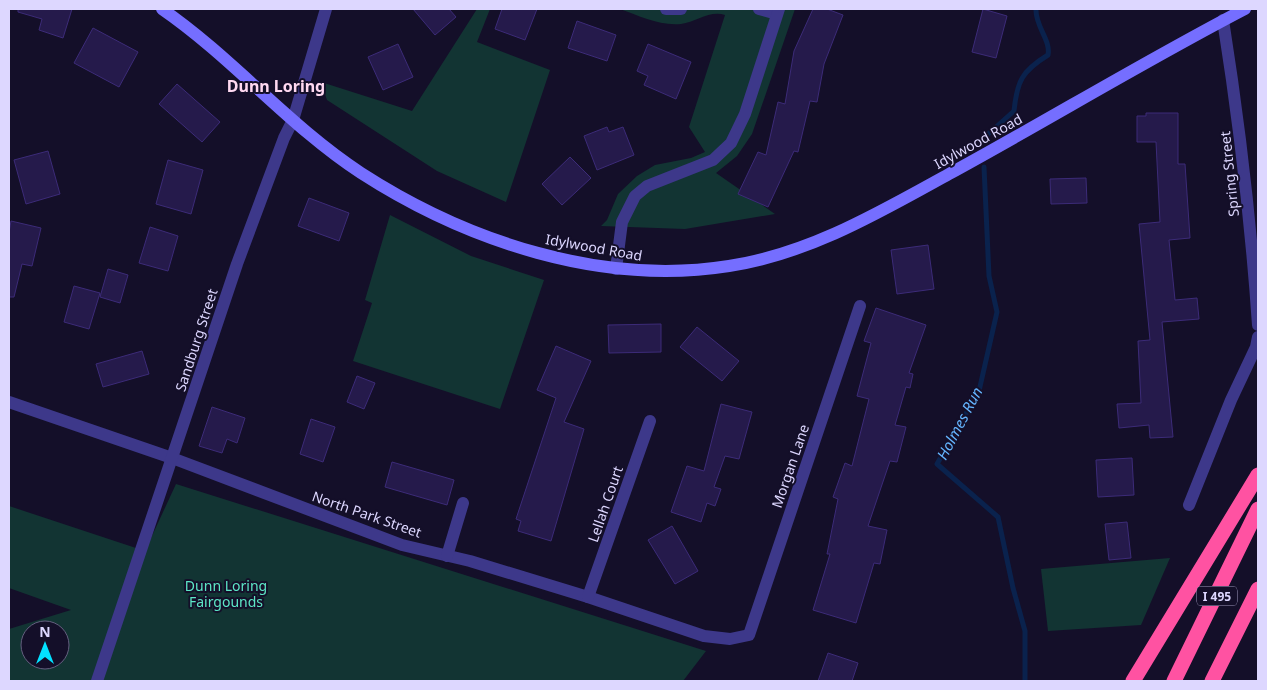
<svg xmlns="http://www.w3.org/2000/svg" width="1267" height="690" font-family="'Noto Sans',sans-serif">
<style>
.green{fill:#123433;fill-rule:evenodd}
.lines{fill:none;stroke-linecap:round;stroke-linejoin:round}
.stream{stroke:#0a224d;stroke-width:5}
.building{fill:#251a4b;stroke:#3c2b78}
.street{stroke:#3d388a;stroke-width:12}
.secondary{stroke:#756eff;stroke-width:12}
.highway{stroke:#ff52a2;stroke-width:15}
.labels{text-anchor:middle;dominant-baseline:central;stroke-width:4;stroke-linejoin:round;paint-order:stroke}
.shield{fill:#140f29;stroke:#a19bbf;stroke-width:1}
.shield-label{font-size:12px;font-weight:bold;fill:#ddd7ff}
.street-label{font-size:14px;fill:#ddd7ff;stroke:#140f29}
.park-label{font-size:14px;fill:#5de6c6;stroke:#140f29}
.water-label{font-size:15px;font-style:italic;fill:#65b5ff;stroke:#140f29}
.quarter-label{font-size:16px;font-weight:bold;fill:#ffd9f1;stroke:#140f29}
</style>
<rect width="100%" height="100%" fill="#140f29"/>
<g class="green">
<path d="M477,9H490L477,42L550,70L506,202L437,171L327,100L321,82L412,111Z"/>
<path d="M620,9H795L752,134L737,156L716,173L775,214L685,229L601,226L607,220L618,194L637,176L655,165L691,158L705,152L689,127L725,15C710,10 696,22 681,24C659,26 640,16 620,9Z"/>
<path d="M390,215L471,256L544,280L500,409L353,361L372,303L365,300Z"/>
<path d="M176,484L706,651L683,681H9V629L71,610L9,588V506L145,551ZM30,630H60V660H30Z"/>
<path d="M1170,558L1141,625L1048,631L1041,569Z"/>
</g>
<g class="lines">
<g class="stream">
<path d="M986,136L1014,111C1017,81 1022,71 1048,55C1051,40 1035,26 1036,9"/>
<path d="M984,167L989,276L997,312L979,391L937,464L998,517L1013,588L1025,631V681"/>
</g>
</g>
<g class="building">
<path d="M18,9H72L63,38L39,30L42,19L18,12Z"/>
<path d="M413,9H449L456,17L435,35Z"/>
<path d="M502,9H537L525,40L495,29Z"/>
<path d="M813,9H827L843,15L824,64L817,102L810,101L798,152L794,151L768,207L738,194L758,152L766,155L778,102L785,104L794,51Z"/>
<path d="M983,9L1007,16L996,58L972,52Z"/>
<path d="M577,21L616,35L607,61L568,48Z"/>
<path d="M93,28L138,52L119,87L74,63Z"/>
<path d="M398,44L413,77L383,90L368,57Z"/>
<path d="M648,44L691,62L676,99L644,85L648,76L637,71Z"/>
<path d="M177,84L220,122L202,142L159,104Z"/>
<path d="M1146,113H1178V164H1185L1190,238L1169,240L1175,300L1197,298L1199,319L1162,322L1173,437L1150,438L1149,425L1119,428L1117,404L1141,403L1138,341L1150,340L1139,224L1160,222L1156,142H1137V116H1146Z"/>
<path d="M607,127L609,132L623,127L634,155L597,170L584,136Z"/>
<path d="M48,151L60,194L26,204L14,160Z"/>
<path d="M570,157L591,178L562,205L542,184Z"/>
<path d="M168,160L203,170L191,214L156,204Z"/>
<path d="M1086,178L1087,203L1051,204L1050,179Z"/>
<path d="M309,198L349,213L339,241L298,226Z"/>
<path d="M11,221L41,228L32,266L22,264L14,297H9V232Z"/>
<path d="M150,227L178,236L168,271L139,263Z"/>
<path d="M928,245L934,289L897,294L891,250Z"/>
<path d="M108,269L128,275L120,303L100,297Z"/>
<path d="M74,286L100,293L89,329L64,322Z"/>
<path d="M876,308L926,325L909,373L913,374L910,388L906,387L895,425L906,427L897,462L890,461L868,526L887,530L880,564L874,563L856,623L813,610L830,554H827L838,499L833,497L845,463L852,466L869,399L857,396L871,343L864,341Z"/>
<path d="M661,324V352L609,353L608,325Z"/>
<path d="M697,327L739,361L722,381L680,347Z"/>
<path d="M556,346L591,361L564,422L584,429L551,541L518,531L521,521L516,519L556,398L537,390Z"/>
<path d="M142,351L149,374L103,387L96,364Z"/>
<path d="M357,376L375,383L364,409L347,402Z"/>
<path d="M721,404L752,412L739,459L725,456L714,487L721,489L715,506L707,503L701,522L671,512L687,466L704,471Z"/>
<path d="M212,407L245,418L237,443L227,439L222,453L199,446Z"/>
<path d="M311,419L335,427L323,462L300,454Z"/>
<path d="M1132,458L1134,495L1098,497L1096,460Z"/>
<path d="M392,462L454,480L447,505L385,487Z"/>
<path d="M1127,522L1131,558L1109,560L1105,524Z"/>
<path d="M672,526L698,571L675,584L648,540Z"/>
<path d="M828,653L858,663L852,681H818Z"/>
</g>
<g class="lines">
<g class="street">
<path d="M666,9H681"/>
<path d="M759,9L777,14"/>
<path d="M1223,20C1239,121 1251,223 1258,325"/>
<path d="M616,269L622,222L635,196L647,186L713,160L731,143L745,114L779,9"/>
<path d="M9,402L172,458L402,545L470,561L588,597L704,636L730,639L749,635L860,306"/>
<path d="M1189,505L1231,400L1256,347L1258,337"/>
<path d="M447,556L463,503"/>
<path d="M588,597L650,421"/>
<path d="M97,681L237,264L284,138L293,120L326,9"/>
</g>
<path class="secondary" d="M162,9C233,58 289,126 361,173C468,242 602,286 729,266C809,254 880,212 949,174C1048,120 1145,61 1245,9"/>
<g class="highway">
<path d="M1133,681L1258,475"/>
<path d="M1174,681L1258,509"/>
<path d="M1212,681L1258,589"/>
</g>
</g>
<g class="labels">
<rect class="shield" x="1197" y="586.5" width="40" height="19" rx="4"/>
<g class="shield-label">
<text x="1217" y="596">I 495</text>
</g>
<g class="street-label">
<text transform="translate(978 141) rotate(-29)">Idylwood Road</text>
<text transform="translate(1229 174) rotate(-96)">Spring Street</text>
<text transform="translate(594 247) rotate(10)">Idylwood Road</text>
<text transform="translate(196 340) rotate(-72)">Sandburg Street</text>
<text transform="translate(790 466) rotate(-71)">Morgan Lane</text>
<text transform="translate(605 504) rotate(-71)">Lellah Court</text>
<text transform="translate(367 514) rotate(19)">North Park Street</text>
</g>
<g class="park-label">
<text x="226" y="585">Dunn Loring<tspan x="226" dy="16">Fairgounds</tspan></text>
</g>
<g class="water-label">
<text transform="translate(959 423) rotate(-62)">Holmes Run</text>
</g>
<g class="quarter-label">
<text x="276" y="86">Dunn Loring</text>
</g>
</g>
<rect width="1267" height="690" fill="none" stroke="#ddd7ff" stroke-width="20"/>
<g transform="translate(45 645)"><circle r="24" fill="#140f29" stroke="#645f7f"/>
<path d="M0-4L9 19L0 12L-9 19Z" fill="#03e1ff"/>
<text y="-8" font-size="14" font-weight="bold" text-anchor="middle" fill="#ddd7ff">N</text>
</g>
</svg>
